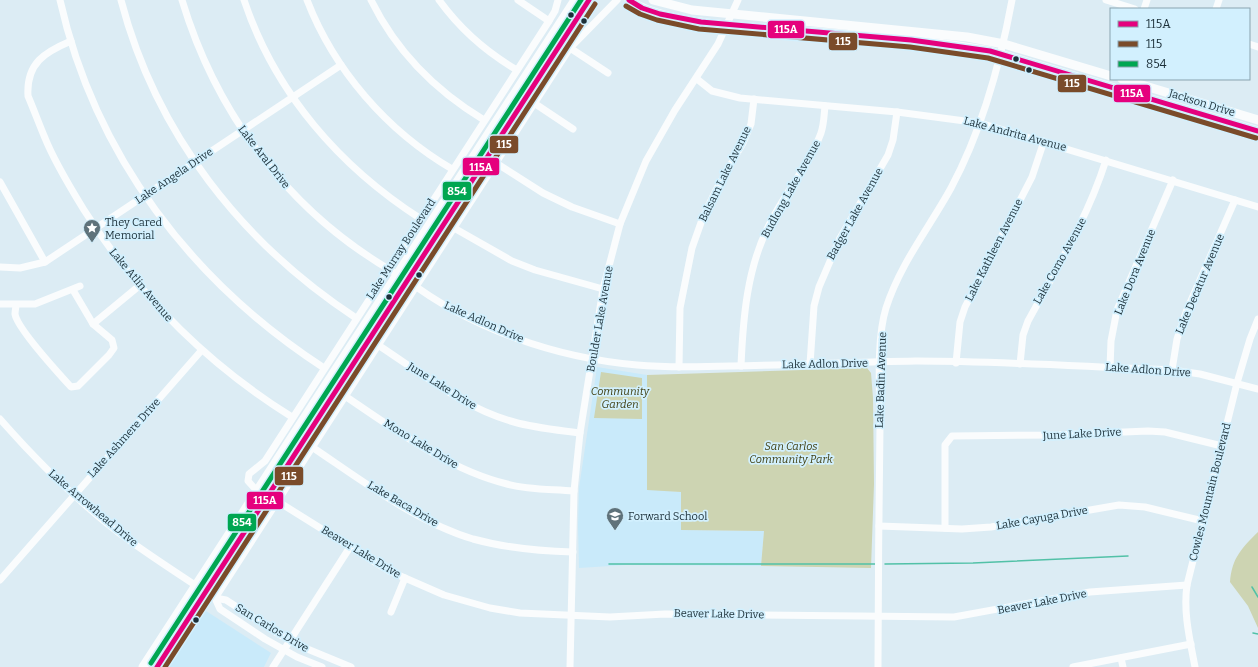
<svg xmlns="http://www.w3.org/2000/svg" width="1258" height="667" font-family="Bitter,serif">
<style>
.built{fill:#c9eafa}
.green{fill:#cdd4b2}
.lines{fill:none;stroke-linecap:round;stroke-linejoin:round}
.stream{stroke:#52c1a7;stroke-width:1.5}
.minor{stroke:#fafcfd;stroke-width:7}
.major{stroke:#fafcfd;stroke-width:9}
.bus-1-casing{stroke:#d2f0fe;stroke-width:8}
.bus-2-casing{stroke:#d2f0fe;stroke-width:8}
.bus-3-casing{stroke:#d2f0fe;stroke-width:8}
.bus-1{stroke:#e5007d;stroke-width:5}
.bus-2{stroke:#7a4b2a;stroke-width:5}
.bus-3{stroke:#00a651;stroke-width:5}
.bus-dot{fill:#1c3039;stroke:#d2f0fe;stroke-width:1.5}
.labels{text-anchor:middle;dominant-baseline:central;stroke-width:3.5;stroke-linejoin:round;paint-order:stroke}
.street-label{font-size:11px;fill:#1c3039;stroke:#d2f0fe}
.poi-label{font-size:11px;fill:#1c3039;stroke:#d2f0fe;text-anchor:start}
.park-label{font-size:11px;font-style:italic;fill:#424114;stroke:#d2f0fe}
.line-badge{stroke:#d2f0fe;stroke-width:1.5}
.badge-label{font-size:11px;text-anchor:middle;font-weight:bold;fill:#fff}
</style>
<rect width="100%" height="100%" fill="#dcecf4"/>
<g class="built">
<path d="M597,367L647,375V489L681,492V530L764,531L761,566L626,565L579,568L578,526L579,488Z"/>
<path d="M203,609L271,653L264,667H165Z"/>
</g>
<g class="green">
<path d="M867,368L871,373L873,398L874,484L871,568L761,566L764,531L681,530V492L647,490V375Z"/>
<path d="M601,372L642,378V419L594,418Z"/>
<path d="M1258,532V628L1248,606L1230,582C1232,558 1241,549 1258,532Z"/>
</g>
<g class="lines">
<g class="stream">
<path d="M609,564H875"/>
<path d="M885,564L973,563L1128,556"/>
<path d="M1252,587L1258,597"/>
<path d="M1253,633L1258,634"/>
</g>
<g class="minor">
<path d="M60,0C95,156 192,282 324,368"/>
<path d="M121,0C156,134 242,243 356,318"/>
<path d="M182,0C217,116 291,214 397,274"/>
<path d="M244,0C275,93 340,167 421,219"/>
<path d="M307,0C334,70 387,131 452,169"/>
<path d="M371,0C396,51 436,91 484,120"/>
<path d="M439,0C460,29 486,52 517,70"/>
<path d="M518,0L549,21"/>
<path d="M1106,0L1135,9"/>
<path d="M1144,9L1147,0"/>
<path d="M1216,9L1219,0"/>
<path d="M71,41C45,52 26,63 28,96C34,110 39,124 45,138C55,163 70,187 84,210C138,295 207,364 292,417"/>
<path d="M1249,44L1258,47"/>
<path d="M570,48L608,73"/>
<path d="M697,79L712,91L740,98L897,112L980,123L1258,207"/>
<path d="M534,103L573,129"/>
<path d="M496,163L543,193L572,207L620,224"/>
<path d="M0,182L45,262"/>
<path d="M454,228L512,261L535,270L603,289"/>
<path d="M0,267L20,268L45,262L341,65"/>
<path d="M407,280C471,329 557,358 637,365C668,368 700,367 731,366C793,365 855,362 916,361C1002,361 1087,367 1172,370L1200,374L1258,389"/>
<path d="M0,304H35L80,286"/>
<path d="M16,305C16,307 15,311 15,314C17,328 60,375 71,387L78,386L109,355L114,348L112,340L93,324L73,290"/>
<path d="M93,324L139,286"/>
<path d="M378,345C421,373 463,408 514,422C535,428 558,430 580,433"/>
<path d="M956,363L960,322L965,307L1032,177L1044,141"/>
<path d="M810,364L814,306L819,287L840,238L888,155L893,140L897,112"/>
<path d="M1020,364L1023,335L1028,321C1057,268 1088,217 1106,160"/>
<path d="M741,366C743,318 747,267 770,223C785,193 809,165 821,133C824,124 824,115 825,106"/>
<path d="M679,367L680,308L692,248L703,217L716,190L743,143L751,124L754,99"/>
<path d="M1110,368L1111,341L1117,310L1173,180"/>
<path d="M1172,370L1177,339L1186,312L1235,200"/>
<path d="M345,396C394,429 449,470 507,484C529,490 551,489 574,491"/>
<path d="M0,419C36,460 76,500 119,533C150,556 183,577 215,598L226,600L280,635L305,648L351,667"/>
<path d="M312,447C361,480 416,522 473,539C506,548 539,551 573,552"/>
<path d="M257,491L248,481L249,474L265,461L549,21L555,11L558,0"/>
<path d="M277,501L389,571L444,595L490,608L520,613L610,617L665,614L954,617L1090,592L1187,585"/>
<path d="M879,526L962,529L991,527L1119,505L1145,507L1203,521"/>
<path d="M945,528V445L952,436L1054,435L1148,431L1165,432L1222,446"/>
<path d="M0,580L201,351"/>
<path d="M215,598L570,48L617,0"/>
<path d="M215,598L220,609L265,639L297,657L322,667"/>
<path d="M391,612L405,578"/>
<path d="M1121,658L1123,667"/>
<path d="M273,667L350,547"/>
<path d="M570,667L574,491L580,433L603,289L620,224L646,161L675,110L718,44L738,0"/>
<path d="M878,667C878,587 879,506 880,426C880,392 876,340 886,308C900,264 929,228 951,188C982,130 1000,65 1012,0"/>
<path d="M1073,667L1191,644"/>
<path d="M1195,667C1190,640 1183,613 1187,585L1237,383L1250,339L1258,319"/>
</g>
<g class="major">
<path d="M629,0C659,23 740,26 779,29C849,35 920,38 990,51L1258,131"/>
<path d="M653,0L692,10L967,37L1004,44L1111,76"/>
<path d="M1122,79L1258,120"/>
<path d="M143,667L575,0"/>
<path d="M157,667L589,0"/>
</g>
<defs>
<g id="bus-1">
<path d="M629,0L642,8L660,14L701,22L911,40L990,51L1258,131"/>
<path d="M157,667L589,0"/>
</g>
<g id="bus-2">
<path d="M626,6L640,14L657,20L699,29L910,47L988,58L1256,138"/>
<path d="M165,667L595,4"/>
</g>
<path id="bus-3" d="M151,663L581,0"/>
</defs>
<use href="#bus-1" class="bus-1-casing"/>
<use href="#bus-2" class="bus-2-casing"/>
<use href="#bus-3" class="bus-3-casing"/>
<use href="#bus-1" class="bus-1"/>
<use href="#bus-2" class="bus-2"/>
<use href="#bus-3" class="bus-3"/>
</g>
<defs>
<symbol id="sight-pin" viewBox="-11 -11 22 30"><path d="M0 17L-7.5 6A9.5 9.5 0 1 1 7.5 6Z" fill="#5f727a" stroke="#d2f0fe"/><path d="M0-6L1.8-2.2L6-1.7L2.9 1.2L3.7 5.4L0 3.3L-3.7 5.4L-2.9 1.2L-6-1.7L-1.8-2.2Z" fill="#fff"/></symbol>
<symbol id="school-pin" viewBox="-11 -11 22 30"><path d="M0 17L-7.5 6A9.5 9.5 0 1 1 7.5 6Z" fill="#5f727a" stroke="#d2f0fe"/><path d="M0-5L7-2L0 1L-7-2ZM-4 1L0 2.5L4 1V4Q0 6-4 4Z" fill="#fff"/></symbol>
</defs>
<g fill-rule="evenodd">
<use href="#sight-pin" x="82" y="218" width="20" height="27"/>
<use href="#school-pin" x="605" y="506" width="20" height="27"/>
</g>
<g class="bus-dot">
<circle cx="571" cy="15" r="3.5"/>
<circle cx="584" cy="21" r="3.5"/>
<circle cx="1016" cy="59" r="3.5"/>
<circle cx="1029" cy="70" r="3.5"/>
<circle cx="419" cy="275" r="3.5"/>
<circle cx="389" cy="297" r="3.5"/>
<circle cx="196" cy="620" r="3.5"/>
</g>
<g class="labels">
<g class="street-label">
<text transform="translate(1202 103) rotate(17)">Jackson Drive</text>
<text transform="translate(1015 134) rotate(15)">Lake Andrita Avenue</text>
<text transform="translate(264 157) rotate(52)">Lake Aral Drive</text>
<text transform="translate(725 174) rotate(-64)">Balsam Lake Avenue</text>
<text transform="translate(174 176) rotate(-34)">Lake Angela Drive</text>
<text transform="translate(791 189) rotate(-61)">Budlong Lake Avenue</text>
<text transform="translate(855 214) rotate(-61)">Badger Lake Avenue</text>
<text transform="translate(401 249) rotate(-57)">Lake Murray Boulevard</text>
<text transform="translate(994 250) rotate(-63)">Lake Kathleen Avenue</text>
<text transform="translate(1060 261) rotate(-61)">Lake Como Avenue</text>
<text transform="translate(1135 272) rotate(-68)">Lake Dora Avenue</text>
<text transform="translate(1200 284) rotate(-67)">Lake Decatur Avenue</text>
<text transform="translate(141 285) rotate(50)">Lake Atlin Avenue</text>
<text transform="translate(600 319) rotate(-80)">Boulder Lake Avenue</text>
<text transform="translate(484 322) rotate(24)">Lake Adlon Drive</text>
<text transform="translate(825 364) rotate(-1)">Lake Adlon Drive</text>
<text transform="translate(1148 370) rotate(4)">Lake Adlon Drive</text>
<text transform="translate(881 380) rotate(-88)">Lake Badin Avenue</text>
<text transform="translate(442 386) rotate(32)">June Lake Drive</text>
<text transform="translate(1082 434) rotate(-3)">June Lake Drive</text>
<text transform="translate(124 438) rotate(-48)">Lake Ashmere Drive</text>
<text transform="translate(421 444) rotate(31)">Mono Lake Drive</text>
<text transform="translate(1210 492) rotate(-76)">Cowles Mountain Boulevard</text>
<text transform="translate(403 504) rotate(30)">Lake Baca Drive</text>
<text transform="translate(93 508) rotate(40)">Lake Arrowhead Drive</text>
<text transform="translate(1042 518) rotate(-10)">Lake Cayuga Drive</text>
<text transform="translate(361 552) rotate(31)">Beaver Lake Drive</text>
<text transform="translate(1042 602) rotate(-11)">Beaver Lake Drive</text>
<text transform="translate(719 614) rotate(1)">Beaver Lake Drive</text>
<text transform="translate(272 628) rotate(31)">San Carlos Drive</text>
</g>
<g class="poi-label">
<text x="105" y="222">They Cared<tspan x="105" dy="13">Memorial</tspan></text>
<text x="628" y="516">Forward School</text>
</g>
<g class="park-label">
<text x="620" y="391">Community<tspan x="620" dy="13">Garden</tspan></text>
<text x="791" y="446">San Carlos<tspan x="791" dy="13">Community Park</tspan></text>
</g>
</g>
<g class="line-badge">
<rect x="767" y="20" width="38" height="19" rx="4" fill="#e5007d"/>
<rect x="828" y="32" width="30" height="19" rx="4" fill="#7a4b2a"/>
<rect x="1057" y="74" width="30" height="19" rx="4" fill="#7a4b2a"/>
<rect x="1113" y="84" width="38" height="19" rx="4" fill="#e5007d"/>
<rect x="489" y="135" width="30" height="19" rx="4" fill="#7a4b2a"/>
<rect x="462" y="157" width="38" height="19" rx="4" fill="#e5007d"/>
<rect x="442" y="181" width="30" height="20" rx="4" fill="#00a651"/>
<rect x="274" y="466" width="30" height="20" rx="4" fill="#7a4b2a"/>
<rect x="246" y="491" width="38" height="19" rx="4" fill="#e5007d"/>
<rect x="227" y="513" width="30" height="19" rx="4" fill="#00a651"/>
</g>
<g class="badge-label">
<text x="786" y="33">115A</text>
<text x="843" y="45">115</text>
<text x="1072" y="87">115</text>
<text x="1132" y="97">115A</text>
<text x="504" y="148">115</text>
<text x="481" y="171">115A</text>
<text x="457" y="195">854</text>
<text x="289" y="480">115</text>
<text x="265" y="504">115A</text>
<text x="242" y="526">854</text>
</g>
<rect x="1110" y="8" width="140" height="72" fill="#d2f0fe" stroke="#89a3af"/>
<rect x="1118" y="21" width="20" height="6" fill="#e5007d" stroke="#89a3af"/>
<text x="1146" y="28" font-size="12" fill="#1c3039">115A</text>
<rect x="1118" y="41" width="20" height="6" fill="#7a4b2a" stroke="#89a3af"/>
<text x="1146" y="48" font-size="12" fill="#1c3039">115</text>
<rect x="1118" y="61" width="20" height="6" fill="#00a651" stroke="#89a3af"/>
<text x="1146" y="68" font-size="12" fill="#1c3039">854</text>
</svg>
